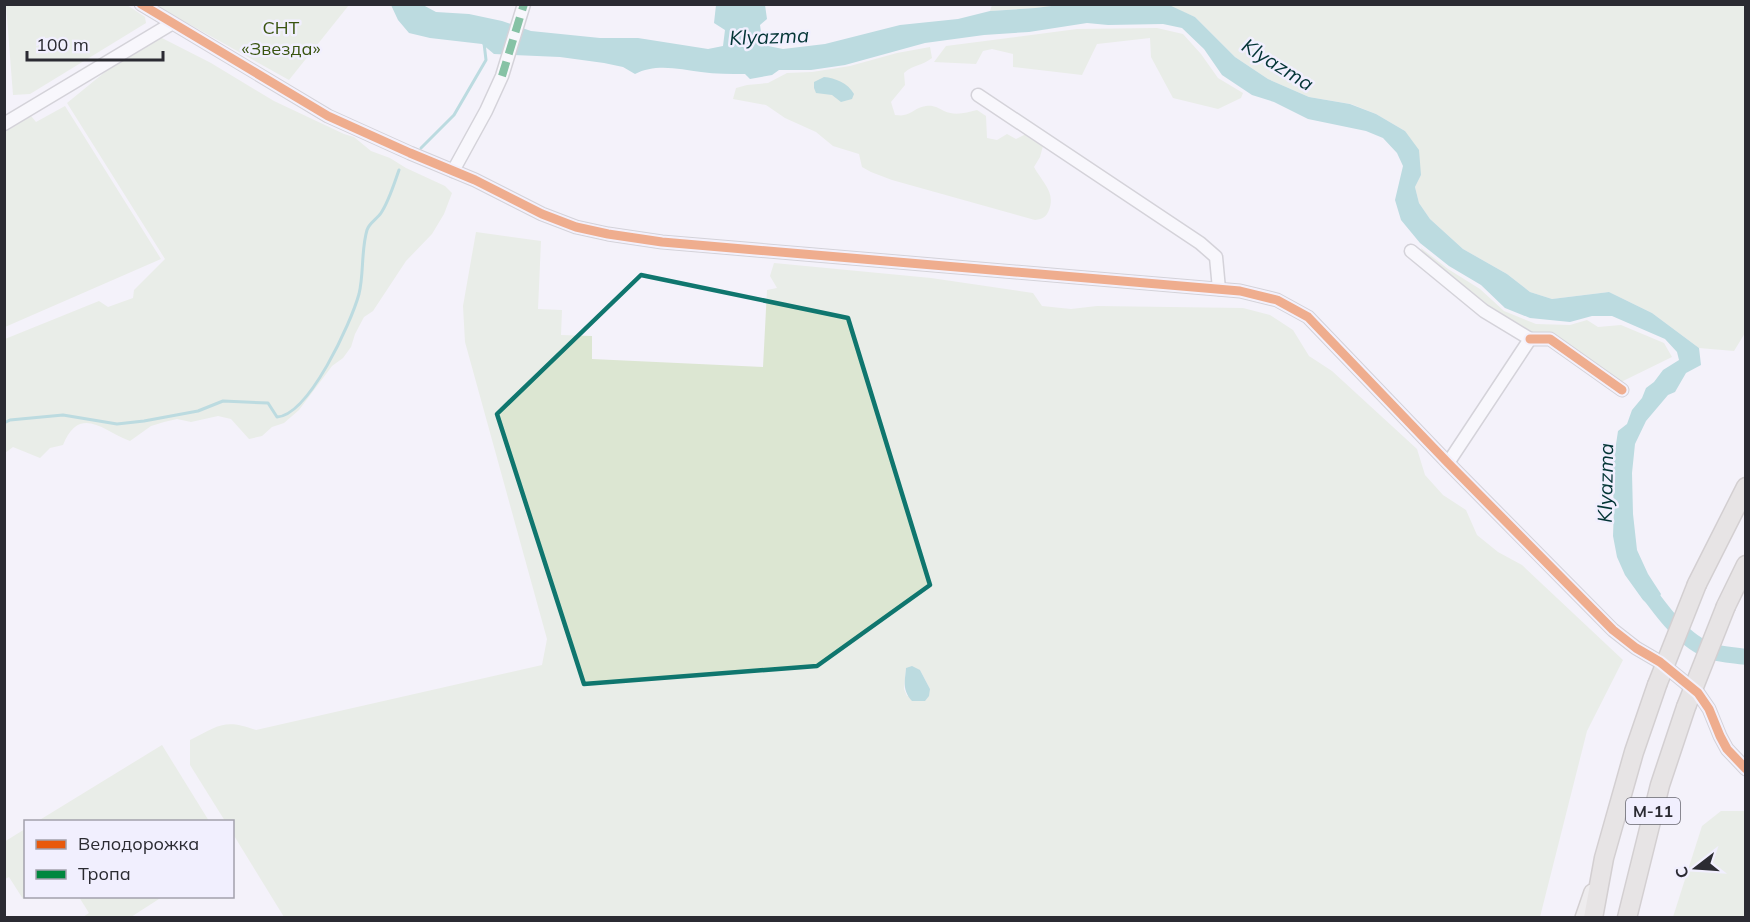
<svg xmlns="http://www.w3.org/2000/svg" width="1750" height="922" font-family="Mulish,sans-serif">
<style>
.green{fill:#dce6d2;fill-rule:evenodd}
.water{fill:#78bec2}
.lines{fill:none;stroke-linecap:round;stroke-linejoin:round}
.stream{stroke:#78bec2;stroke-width:3}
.river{stroke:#78bec2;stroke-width:16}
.minor-casing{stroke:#adacb2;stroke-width:15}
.major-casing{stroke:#aba4a0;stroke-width:18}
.highway-casing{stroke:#aba4a0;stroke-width:21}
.minor{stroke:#fdfdfe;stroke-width:12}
.major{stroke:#e7e4e0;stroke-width:15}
.highway{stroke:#d8d3cc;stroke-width:18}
.highway-bridge-casing{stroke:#aba4a0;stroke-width:21;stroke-linecap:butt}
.highway-bridge{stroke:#d8d3cc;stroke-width:18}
.quiet{stroke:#00873e;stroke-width:8;stroke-dasharray:15 8;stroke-linecap:butt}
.cycleway-casing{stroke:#f1effe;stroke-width:13}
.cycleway{stroke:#e8590c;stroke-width:9}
.marked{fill:none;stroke:#0f766e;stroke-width:4.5;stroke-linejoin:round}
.labels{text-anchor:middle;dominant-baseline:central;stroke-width:5;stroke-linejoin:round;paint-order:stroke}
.shield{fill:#f1effe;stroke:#66666f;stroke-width:1.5}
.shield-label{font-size:16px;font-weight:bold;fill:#2b2b32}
.park-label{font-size:18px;fill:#395410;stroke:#f1effe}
.water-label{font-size:20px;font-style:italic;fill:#023435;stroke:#f1effe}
</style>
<rect width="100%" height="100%" fill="#f4f2fa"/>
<g class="green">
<path d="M6,5H127L145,17L146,23L30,94L13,95Z"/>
<path d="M155,5H349L289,80Z"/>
<path d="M992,5H1068L1035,8L990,11Z"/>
<path d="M1167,5H1745V333L1734,351L1699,348L1652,313L1609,292L1552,299L1530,292L1507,274L1463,249L1430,219L1419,203L1415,187L1421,175L1405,131L1376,114L1351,104L1309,97L1268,79L1235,57L1195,17Z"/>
<path d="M1157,28L1183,34L1201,54L1218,78L1243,93L1241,98L1218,109L1173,98L1151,57L1150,38L1097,44L1082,75L1013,67V54L992,49L983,51L976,64L934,62L946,46L1077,29Z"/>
<path d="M160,37L211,63L274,101L344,134L354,137L371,151L390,158L406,168L445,186L452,193L444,214L432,234L406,261L373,311L364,317L355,334L351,347L343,358L332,366L299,410L284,423L272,427L262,436L249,439L231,419L218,416L191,422L177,419L164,422L151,426L130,441C103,431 80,404 63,445L50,448L40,458L13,447L5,453V339L99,301L108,307L133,298L134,290L165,259L67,103L116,63Z"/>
<path d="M930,47L932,58C922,66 914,64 904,73L905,85L891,102L895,115C898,115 901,116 904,115C912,114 916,107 926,106C934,105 938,108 944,111C955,116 966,113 977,110L986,116L987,138L997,140L1007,134L1016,139L1026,134L1037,137L1043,146L1040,157L1034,167C1042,182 1056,192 1049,210C1046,217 1043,219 1035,220L892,180L871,172L862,167L859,154L833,146L816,132L785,118L766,105L733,99L736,88L747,85L768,83L787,73L812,72L850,66L897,53Z"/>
<path d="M65,106L161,259L5,327V132L31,116L36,122Z"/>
<path d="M476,232L541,241L538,309L562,310L561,335L592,336V359L763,367L767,290L777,288L770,276L774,263L931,278L1033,293L1042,306L1071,309L1097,306L1243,308L1270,315L1293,330L1309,356L1332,371L1417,449L1425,475L1443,495L1466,510L1477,535L1498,552L1522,565L1623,660L1587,731L1540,917H284L233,834L232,822L225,821L190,765V740C218,726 224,718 256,730L542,665L547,639L465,342L463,306ZM906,668L920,670L930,689L907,696L904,689Z"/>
<path d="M1421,248L1448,269L1480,289L1504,311L1536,324L1570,325L1587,320L1598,327L1621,325L1664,343L1672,357L1623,381L1615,382L1601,371L1532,336L1472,299L1423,256Z"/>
<path d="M162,745L209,821H38Z"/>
<path d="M1721,811H1745V917H1673L1702,826Z"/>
<path d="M25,829L26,897L23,899L9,877L5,879L4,842Z"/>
<path d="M79,897H162L131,917H83L89,913Z"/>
</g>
<g class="water">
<path d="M1068,4H1167L1195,17L1235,57L1268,79L1309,97L1350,104L1376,114L1405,131L1419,150L1421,175L1415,187L1419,203L1430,219L1463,249L1507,274L1530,292L1552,299L1609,292L1652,313L1699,348L1701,365L1686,373L1675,392L1668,395L1646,421L1635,444L1632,473L1633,514L1637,550L1648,574L1661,594L1653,609L1643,600L1625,575L1617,557L1613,536L1614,508L1612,471L1618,431L1627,424L1632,410L1642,398L1646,388L1654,382L1663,370L1679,360L1677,352L1665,339L1612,316H1592L1570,322L1530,318L1505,308L1481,285L1449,266L1420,243L1401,220L1395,200L1403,166L1397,153L1383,138L1366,131L1308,119L1274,102L1252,95L1222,75L1204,49L1182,28L1163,24L1108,25L1087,23L1029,32L984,35L925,43L845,65L811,70H779L772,75L750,79L745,74C730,74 716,74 701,72C680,69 655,63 635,74L623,67L604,63L560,57L494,54L482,44L430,38L409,33L398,20L391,5H423L436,12L469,14L502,21L531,31L600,38H638L708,49L723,46L725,30L714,23L716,5H765L767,19L760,25L763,45L783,49L825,44L900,25L958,19L990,11L1035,8Z"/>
<path d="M824,77C835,78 848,83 854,94L852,99L841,102L832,95L816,93L814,88V82Z"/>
<path d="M912,666L920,670L930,689L929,696L925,701H912C902,690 905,681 906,668Z"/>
</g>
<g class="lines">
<g class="stream">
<path d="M421,148L454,115L486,60L484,43"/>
<path d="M4,423L10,420L63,415L117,424L144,421L198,411L223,401L268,403L277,417C309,415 351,323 359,294C364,274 361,250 367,230C369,223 377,219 381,213C389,201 394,184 399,170"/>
</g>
<path class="river" d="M1643,585C1660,609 1684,643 1713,652C1724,655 1735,655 1746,657"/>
<defs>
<g id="minor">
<path d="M141,4L328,116L410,153L475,180L542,214L576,227L608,234L662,242L1240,291L1277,300L1308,317L1448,463L1613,630L1636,648L1660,662L1698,693L1709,709L1720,736L1727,749L1746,769"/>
<path d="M978,95L1200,243L1216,257L1219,289"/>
<path d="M4,124L171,24"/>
<path d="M453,171L486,111L502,76L524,4"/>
<path d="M1411,251L1484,311L1530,339L1448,463"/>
<path d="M1530,339H1550L1622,390"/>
</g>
<path id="major" d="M1583,918L1592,892"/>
<g id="highway">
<path d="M1697,584L1746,487"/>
<path d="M1726,606L1746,565"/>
<path d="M1593,918L1604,858L1634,752L1657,685"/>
<path d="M1627,918L1660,785L1686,707"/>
</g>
</defs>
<use href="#minor" class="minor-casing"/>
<use href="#major" class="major-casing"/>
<use href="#highway" class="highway-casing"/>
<use href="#minor" class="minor"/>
<use href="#major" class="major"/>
<use href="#highway" class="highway"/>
<defs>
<g id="highway-bridge">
<path d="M1657,685L1697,584"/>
<path d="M1686,707L1726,606"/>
</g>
</defs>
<use href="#highway-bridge" class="highway-bridge-casing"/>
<use href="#highway-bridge" class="highway-bridge"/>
<path class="quiet" d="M502,76L524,4"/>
<defs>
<g id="cycleway">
<path d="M141,4L328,116L410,153L475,180L542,214L576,227L608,234L662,242L1240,291L1277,300L1308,317L1448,463L1613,630L1636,648L1660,662L1698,693L1709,709L1720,736L1727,749L1746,769"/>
<path d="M1530,339H1550L1622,390"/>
</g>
</defs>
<use href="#cycleway" class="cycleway-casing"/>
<use href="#cycleway" class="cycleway"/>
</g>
<path d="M0 0H1750V922H0ZM641,275L848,318L930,585L817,666L584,684L497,414Z" fill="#f4f2fa" fill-opacity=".55" fill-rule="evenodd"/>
<path class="marked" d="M641,275L848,318L930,585L817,666L584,684L497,414Z"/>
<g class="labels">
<rect class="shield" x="1626" y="798" width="54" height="26" rx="4.5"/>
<g class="shield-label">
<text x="1653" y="811">М-11</text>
</g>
<g class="park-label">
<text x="281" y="27">СНТ<tspan x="281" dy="21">«Звезда»</tspan></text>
</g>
<g class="water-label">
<text transform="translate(769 36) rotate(-2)">Klyazma</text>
<text transform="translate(1278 64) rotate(32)">Klyazma</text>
<text transform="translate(1605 483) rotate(-89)">Klyazma</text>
</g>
</g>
<rect width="1750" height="922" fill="none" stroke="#2b2b32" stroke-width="12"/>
<rect x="24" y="820" width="210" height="78" fill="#f1effe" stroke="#a2a1ac" stroke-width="1.5"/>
<rect x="36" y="840" width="30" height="9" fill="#e8590c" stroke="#a2a1ac" stroke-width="1.5"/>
<text x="78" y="850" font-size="18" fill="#2b2b32">Велодорожка</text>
<rect x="36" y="870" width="30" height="9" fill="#00873e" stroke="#a2a1ac" stroke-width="1.5"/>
<text x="78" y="880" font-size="18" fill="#2b2b32">Тропа</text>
<g transform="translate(1696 868) rotate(253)" stroke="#f1effe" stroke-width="4.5" paint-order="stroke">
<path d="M0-4.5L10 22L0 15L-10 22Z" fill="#2b2b32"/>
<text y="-9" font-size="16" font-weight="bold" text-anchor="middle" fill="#2b2b32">С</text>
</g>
<path d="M27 51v9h136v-9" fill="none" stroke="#2b2b32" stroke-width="3"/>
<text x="36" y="51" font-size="18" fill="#2b2b32" stroke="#f1effe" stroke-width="4.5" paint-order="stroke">100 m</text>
</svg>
